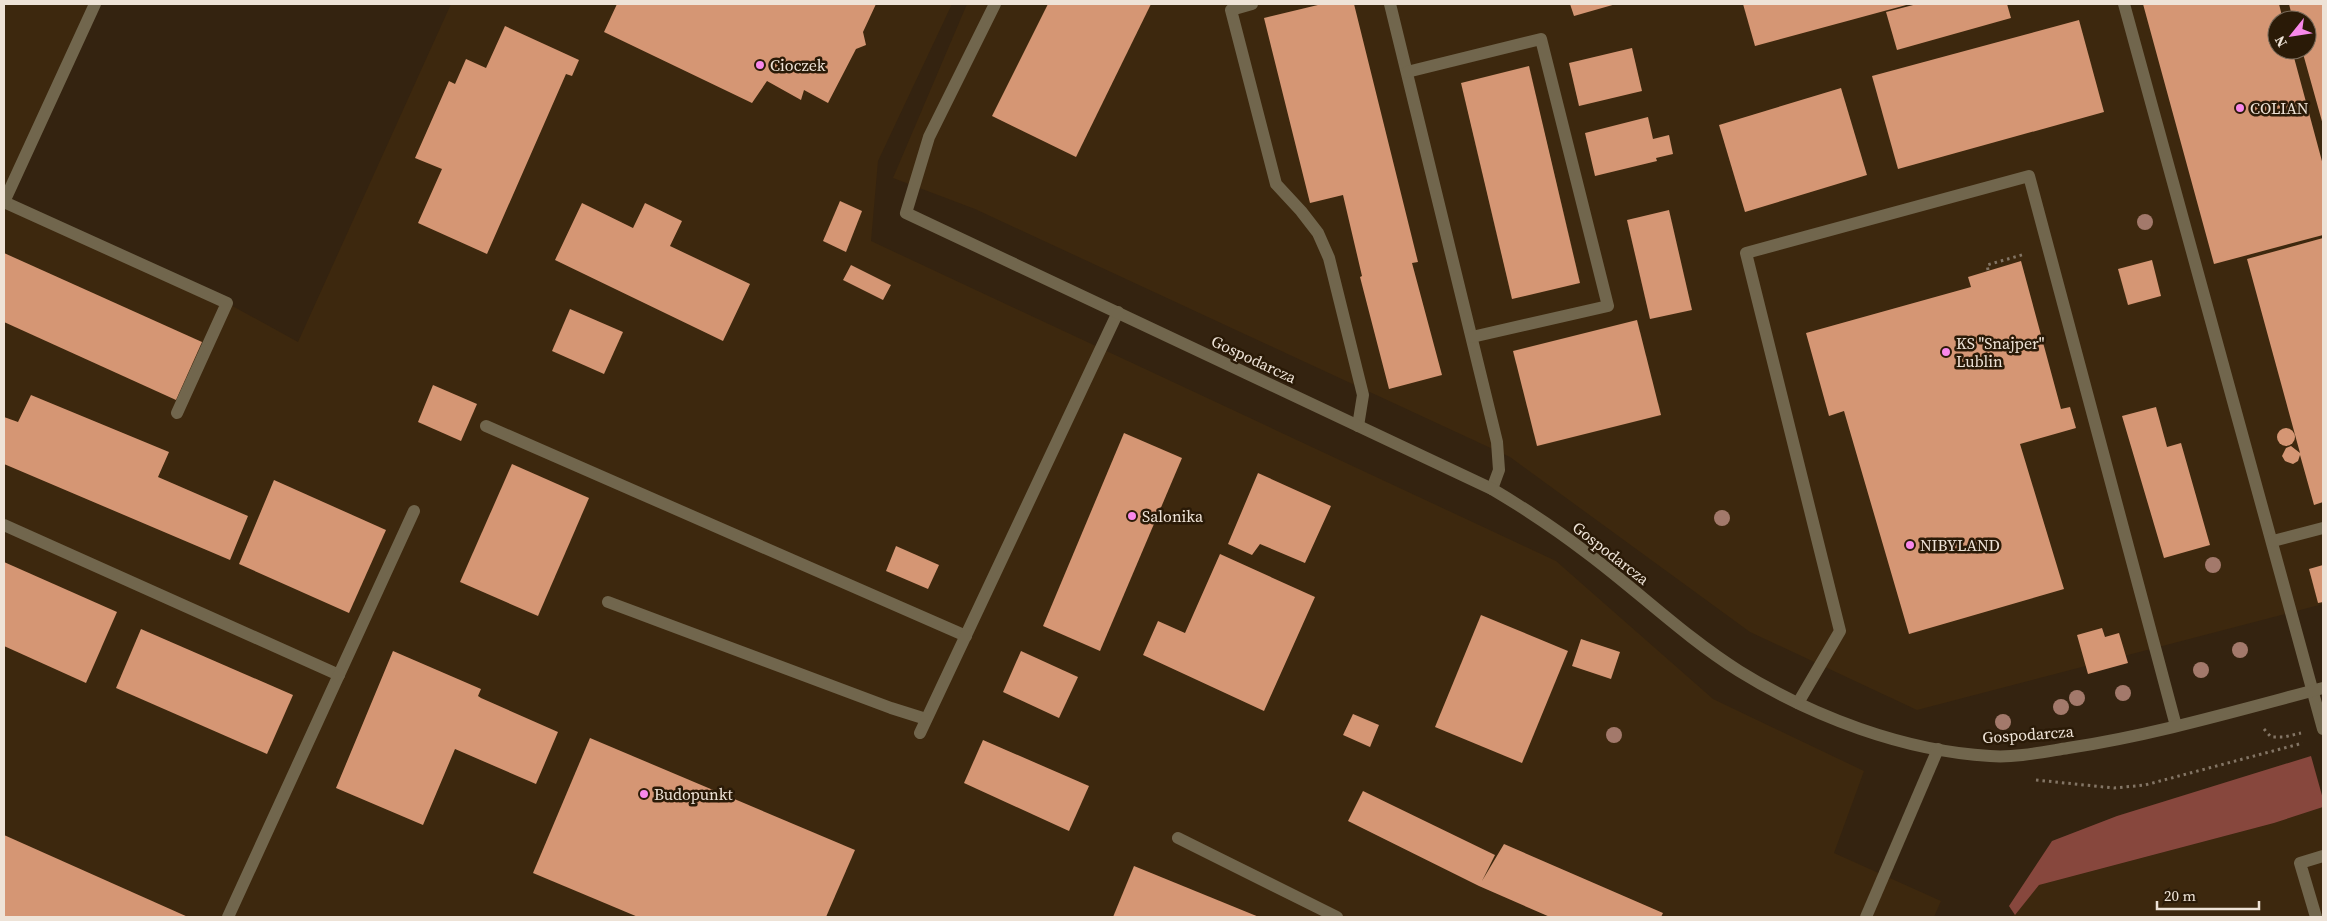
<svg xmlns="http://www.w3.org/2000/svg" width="2327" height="921" font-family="'Source Serif 4',serif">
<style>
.built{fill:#3d280e;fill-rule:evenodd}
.forest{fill:#87473d}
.building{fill:#d59674}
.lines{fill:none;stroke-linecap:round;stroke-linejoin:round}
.path{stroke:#837565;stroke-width:3;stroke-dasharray:2.5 4;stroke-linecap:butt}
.lane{stroke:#71664d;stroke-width:12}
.street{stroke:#71664d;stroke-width:12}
.tree{fill:#a3796b}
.poi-dot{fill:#f888ea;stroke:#2a1a07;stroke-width:2}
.labels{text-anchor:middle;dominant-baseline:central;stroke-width:5;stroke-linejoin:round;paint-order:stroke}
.poi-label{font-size:16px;fill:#eee3d7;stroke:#2a1a07;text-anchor:start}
.street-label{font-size:16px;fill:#eee3d7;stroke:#2a1a07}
</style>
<rect width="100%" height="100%" fill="#342310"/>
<g class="built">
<path d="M4,4H95L4,202Z"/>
<path d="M451,4H952L878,161L871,241L1556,561L1713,699L1864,771L1834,853L1941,901L1934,917H4V202L227,303L298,342Z"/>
<path d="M967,4H2323V604L1917,710L1750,632L1510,457L975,209L893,178ZM2277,20H2307V50H2277Z"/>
<path d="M2323,807V917H2012L2039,885L2274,823Z"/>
</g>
<path class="forest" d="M2311,756L2323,799V807L2274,823L2039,885L2015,915L2009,906L2052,841L2117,816Z"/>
<g class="building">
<path d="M617,4H876L863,32L866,45L856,49L828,103L804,90L801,100L767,81L752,103L604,32Z"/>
<path d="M1048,4H1151L1076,157L992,116Z"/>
<path d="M1322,4H1354L1418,262L1412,263L1442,375L1389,389L1360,277L1362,276L1343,195L1310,203L1264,18Z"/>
<path d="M1570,4H1616L1574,16Z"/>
<path d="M1743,4H1910L1755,46Z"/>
<path d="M1917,4H2007L2011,18L1897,50L1886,12Z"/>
<path d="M2143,4H2279L2283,20H2277V50H2292L2323,165V235L2214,264Z"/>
<path d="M2289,4H2323V125L2302,50H2307V20H2293Z"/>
<path d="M2079,20L2104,112L1898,169L1872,76Z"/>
<path d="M505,26L579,60L572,76L566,74L487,254L418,223L442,169L415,158L449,81L455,84L466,59L486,68Z"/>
<path d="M1632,48L1642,91L1579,106L1569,63Z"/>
<path d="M1529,66L1580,283L1512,299L1461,83Z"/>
<path d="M1841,88L1867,175L1745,212L1719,125Z"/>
<path d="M1648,117L1653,139L1669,135L1673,154L1656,158L1657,161L1595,176L1585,133Z"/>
<path d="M840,201L862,211L846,252L823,241Z"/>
<path d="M582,203L633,228L645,203L682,221L670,246L750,284L723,341L555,260Z"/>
<path d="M1669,210L1692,310L1650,319L1627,220Z"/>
<path d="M2323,238V502L2314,505L2300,455L2298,461L2293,464L2285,461L2282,456L2286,448L2291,446L2300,453L2247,259Z"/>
<path d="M4,253L202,342L176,400L4,322Z"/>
<path d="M2152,260L2161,296L2128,305L2118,269Z"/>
<path d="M2021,261L2061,409L2070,407L2076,428L2020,444L2064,589L1909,634L1844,411L1829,416L1806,333L1971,287L1968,277Z"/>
<path d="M851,265L891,285L883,300L843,280Z"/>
<path d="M570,309L623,332L604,374L552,351Z"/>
<path d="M1637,320L1661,415L1537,446L1513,351Z"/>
<path d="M433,385L477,404L461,441L418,422Z"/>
<path d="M31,395L169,452L158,477L248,516L230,560L4,464V417L18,422Z"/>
<path d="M2156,407L2167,447L2181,443L2210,545L2164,558L2122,416Z"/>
<circle cx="2286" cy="437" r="9"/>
<path d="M1124,433L1182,458L1100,651L1043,626Z"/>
<path d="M512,464L589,498L538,616L460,582Z"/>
<path d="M1258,473L1331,506L1305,563L1260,544L1252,555L1228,544Z"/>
<path d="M274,480L386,530L349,613L239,564Z"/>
<path d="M896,546L939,565L928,589L886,571Z"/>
<path d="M1220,554L1315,597L1264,711L1143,655L1158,621L1185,633Z"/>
<path d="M4,562L117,612L86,683L4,646Z"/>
<path d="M2323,565V602L2318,603L2309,569Z"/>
<path d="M1481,615L1568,651L1522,763L1435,727Z"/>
<path d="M2102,628L2105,637L2119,633L2128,663L2088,674L2077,635Z"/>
<path d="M141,629L293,695L267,754L116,688Z"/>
<path d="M1581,639L1620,652L1611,679L1572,666Z"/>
<path d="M393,651L481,689L478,696L481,698L558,732L536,784L455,749L423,825L336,788Z"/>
<path d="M1021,651L1078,677L1059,718L1003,692Z"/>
<path d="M1353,714L1379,725L1370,747L1343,735Z"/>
<path d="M590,738L855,850L826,917H638L533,873Z"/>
<path d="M983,740L1089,786L1069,831L964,783Z"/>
<path d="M1363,791L1495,855L1482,881L1504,844L1663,913L1661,917H1550L1479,886L1348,821Z"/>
<path d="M4,835L188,917H4Z"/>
<path d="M1134,866L1259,917H1113Z"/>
</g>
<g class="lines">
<g class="path">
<path d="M1988,270L1987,265L2025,254"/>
<path d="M2264,729L2271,737H2284L2301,733"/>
<path d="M2036,780L2114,788L2145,785L2303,743"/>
</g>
<g class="lane">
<path d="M1252,4L1231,10L1276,184L1301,211L1318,233L1329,258L1363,395L1358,426"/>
<path d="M1390,4L1497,442L1499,470L1492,489"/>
<path d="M2124,4L2323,729"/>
<path d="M1407,72L1541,39L1608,306L1472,337"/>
<path d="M4,202L227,303L177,413"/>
<path d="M4,202L95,4"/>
<path d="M486,426L966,636"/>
<path d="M4,525L339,675"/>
<path d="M2273,541L2323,528"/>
<path d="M608,602L891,708L926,719"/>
<path d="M1798,703L1840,631L1746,253L2029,176L2176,726"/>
<path d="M920,733L1118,312"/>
<path d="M1178,838L1337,917"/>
<path d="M228,917L414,511"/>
<path d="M2316,917L2300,863L2323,856"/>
</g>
<g class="street">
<path d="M995,4L929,137L906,213L1492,489C1524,508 1556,529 1587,553C1638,591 1685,637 1739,671C1813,717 1904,751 1990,756C2015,758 2043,752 2068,748C2154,735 2239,710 2323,688"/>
<path d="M1866,917L1938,749"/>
</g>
</g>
<g class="tree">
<circle cx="2145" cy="222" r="8"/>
<circle cx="1722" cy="518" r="8"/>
<circle cx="2213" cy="565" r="8"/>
<circle cx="2240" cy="650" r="8"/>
<circle cx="2201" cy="670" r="8"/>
<circle cx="2123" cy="693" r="8"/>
<circle cx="2077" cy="698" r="8"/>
<circle cx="2061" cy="707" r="8"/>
<circle cx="2003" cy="722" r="8"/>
<circle cx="1614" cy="735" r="8"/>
</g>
<g class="poi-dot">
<circle cx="760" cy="65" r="5"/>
<circle cx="2240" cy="108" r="5"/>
<circle cx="1946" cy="352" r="5"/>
<circle cx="1132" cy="516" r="5"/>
<circle cx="1910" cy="545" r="5"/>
<circle cx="644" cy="794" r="5"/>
</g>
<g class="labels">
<g class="poi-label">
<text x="770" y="65">Cioczek</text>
<text x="2250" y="108">COLIAN</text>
<text x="1956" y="343">KS "Snajper"<tspan x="1956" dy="18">Lublin</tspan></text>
<text x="1142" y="516">Salonika</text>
<text x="1920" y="545">NIBYLAND</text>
<text x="654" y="794">Budopunkt</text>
</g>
<g class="street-label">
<text transform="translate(1254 359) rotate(25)">Gospodarcza</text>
<text transform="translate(1611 553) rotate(38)">Gospodarcza</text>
<text transform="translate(2028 734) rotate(-4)">Gospodarcza</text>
</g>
</g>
<rect width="2327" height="921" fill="none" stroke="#eee3d7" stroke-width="10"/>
<g transform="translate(2292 35) rotate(240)"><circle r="24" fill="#2a1a07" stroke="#786a5a"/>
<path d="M0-4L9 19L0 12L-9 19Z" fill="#f888ea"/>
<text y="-8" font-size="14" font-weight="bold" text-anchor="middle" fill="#eee3d7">N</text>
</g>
<path d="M2157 901v8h102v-8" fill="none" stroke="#eee3d7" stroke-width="2.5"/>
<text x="2164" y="901" font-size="15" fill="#eee3d7" stroke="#2a1a07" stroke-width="4" paint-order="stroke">20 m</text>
</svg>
